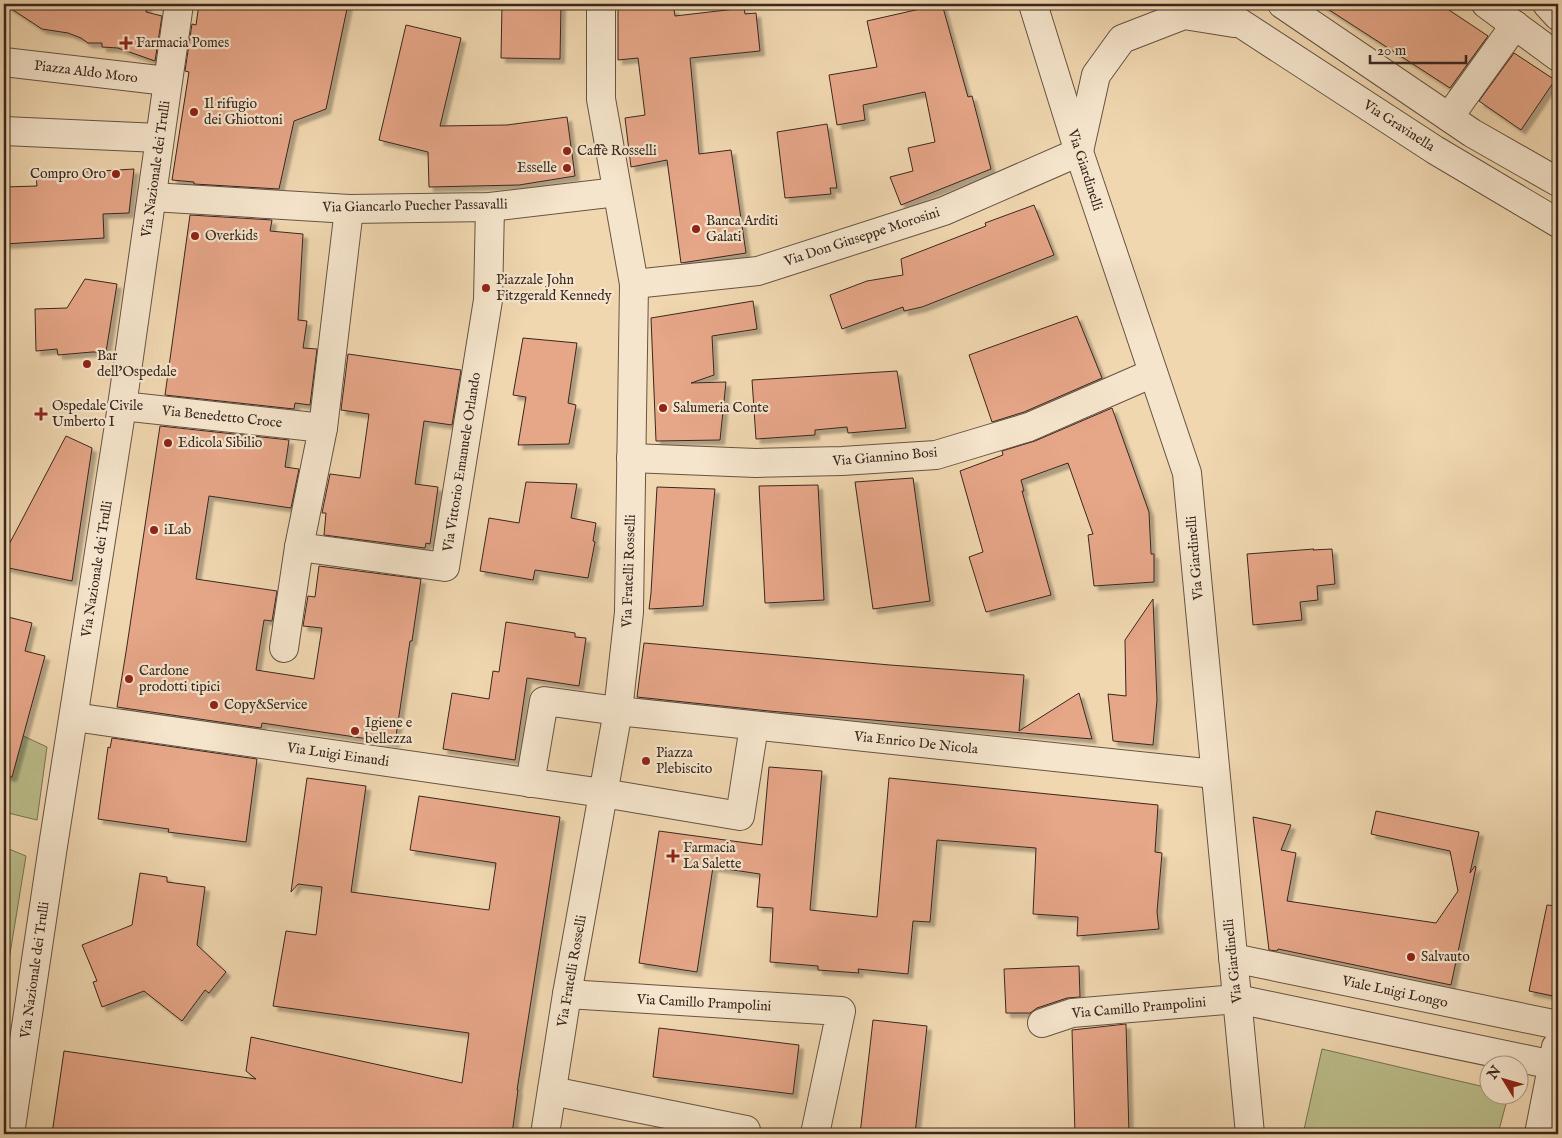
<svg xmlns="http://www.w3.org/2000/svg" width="1562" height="1138" font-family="'IM FELL English',serif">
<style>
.green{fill:#bbbe8b;stroke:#7a7256}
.building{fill:#e6a688;stroke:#392720;filter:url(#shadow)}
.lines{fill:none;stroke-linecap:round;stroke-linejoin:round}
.minor-casing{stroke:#675344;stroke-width:30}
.tertiary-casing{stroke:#675344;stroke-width:30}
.minor{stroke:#f5e5cc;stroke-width:28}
.tertiary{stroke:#f5e5cc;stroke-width:28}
.poi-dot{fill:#8f2418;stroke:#f5e5cc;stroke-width:2}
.labels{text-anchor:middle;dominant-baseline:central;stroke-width:4.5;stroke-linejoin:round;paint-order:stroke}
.poi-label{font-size:14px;fill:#392720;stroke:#f5e5cc;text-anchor:start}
.street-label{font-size:14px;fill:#392720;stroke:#f5e5cc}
</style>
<defs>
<filter id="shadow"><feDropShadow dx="4.5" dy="4.5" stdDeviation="1" flood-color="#0004"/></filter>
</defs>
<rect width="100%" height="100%" fill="#f0d7b0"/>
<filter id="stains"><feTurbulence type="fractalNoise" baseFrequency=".004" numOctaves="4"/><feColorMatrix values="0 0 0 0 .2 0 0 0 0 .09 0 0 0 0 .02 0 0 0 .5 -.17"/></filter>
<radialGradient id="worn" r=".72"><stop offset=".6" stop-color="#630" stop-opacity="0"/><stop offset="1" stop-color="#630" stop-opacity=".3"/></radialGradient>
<g class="green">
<path d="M4,727L47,747L37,820L4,812Z"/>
<path d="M4,847L26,856L8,966H4Z"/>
<path d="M1322,1049L1489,1088L1490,1096H1508L1498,1134H1303Z"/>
</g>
<g class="building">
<path d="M4,4H147L146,12L162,16L155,61L118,48L102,47V43H88L81,38L68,33L42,29Z"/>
<path d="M199,4H348L326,109L294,121L279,189L194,184V182L172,180L189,72L185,71L192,24L196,25Z"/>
<path d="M502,4H561L560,59L501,58Z"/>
<path d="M618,4H656V8L674,9L675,16L744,8L745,14L756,13L760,51L690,58L699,154L731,150L746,253L681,263L667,160L631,167L625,118L645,115L638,58L618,60Z"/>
<path d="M942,4L968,97L972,96L991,169L901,205L890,177L913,171L908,148L935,142L925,92L863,105L865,120L837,125L829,75L877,67L867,21Z"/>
<path d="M1320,4H1440L1488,36L1450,88Z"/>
<path d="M406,25L461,38L440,126L507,125L567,117L575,176L519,185L429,187L428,152L379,140Z"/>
<path d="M1514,53L1555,80L1521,130L1479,101Z"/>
<path d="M827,124L837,188H830L831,194L785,198L777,132Z"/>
<path d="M134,169L129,213L103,214L104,238L4,244V187L37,186L36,175Z"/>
<path d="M1034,205L1054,255L922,307L904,311L903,307L842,329L830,295L867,281L903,275L901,259L986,226L985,223Z"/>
<path d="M190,215L272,220L270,231L303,234L298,320L307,321L303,348L317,349L310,405L295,403L294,409L165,395Z"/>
<path d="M85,279L117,284L106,352H92L58,355L57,349L36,351L35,309L67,308Z"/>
<path d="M753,301L757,329L712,336L714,375L691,383L726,382L720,440L656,441L651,318Z"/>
<path d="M1077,316L1102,378L1024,412L992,422L969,355Z"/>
<path d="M523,338L577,343L568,403L576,405L569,444L518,445L526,397L513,395Z"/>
<path d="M348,354L461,370L452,425L424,421L415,484L438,487L430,544L426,543L425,548L324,535L326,513H322L330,474L360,478L369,414L341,410Z"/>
<path d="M897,371L906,428L848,433L847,427L815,430V435L756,439L752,380Z"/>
<path d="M1112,408L1149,512L1151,554H1154V582L1094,586L1088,535L1093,534L1068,463L1021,480L1024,491H1022L1051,595L986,612L969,557L983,552L960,471L1003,455L1002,451L1035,441Z"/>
<path d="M160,426L289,440L285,467L299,469L291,508L209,496L196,579L277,591L272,621L264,620L256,670L314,679L322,628L303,626L308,596L315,597L319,566L421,579L412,641H410L395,743L262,723L261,728L117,707L126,652Z"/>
<path d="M66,436L92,448L72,581L4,567V554Z"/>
<path d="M913,478L930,601L873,609L855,482Z"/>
<path d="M526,482L577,484L571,518L596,523L593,541L595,542L588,578L535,570L533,580L480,571L489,518L519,523Z"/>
<path d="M818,485L824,600L765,603L759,486Z"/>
<path d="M657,487L715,489L703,606L649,609L651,593Z"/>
<path d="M1314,549L1313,550L1332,549L1335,584L1317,586L1318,600L1300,602L1302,620L1253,625L1247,554Z"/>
<path d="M1153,599L1157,700L1153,745L1113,741L1108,694L1126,696L1125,640Z"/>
<path d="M4,616L32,623L25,651L45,656L12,777L4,776Z"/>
<path d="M506,622L575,633V637L586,638L579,686L527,678L515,760L443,749L452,693L489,699L493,671L499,672Z"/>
<path d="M644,643L890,665L1024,675L1019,731L1079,693L1092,739L769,711L637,697Z"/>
<path d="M112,738L257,759L246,842L168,832L169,829L98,819L108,747L110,748Z"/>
<path d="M769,767L822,771L810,910L877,917L889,778L1158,805L1155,852L1162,853L1157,912L1159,929L1077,936L1078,917L1033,914L1036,848L937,840L930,922L913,921L908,974L858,969L859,973L818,970V966L770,962L773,908L757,907L760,874L713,867L697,972L639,963L659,831L762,845Z"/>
<path d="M307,778L366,786L351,892L489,910L496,863L410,850L419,796L560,817L517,1090H518L512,1134H52L64,1051L256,1079L246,1071L251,1037L462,1083L469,1033L273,1006L286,931L316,935L322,887L298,884L291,892Z"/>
<path d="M1376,811L1479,832L1470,873L1475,866L1476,867L1451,985L1278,949L1277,951L1269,950L1253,817L1291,825L1281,850L1296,853L1287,901L1436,923L1458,891L1450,851L1371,834Z"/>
<path d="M140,873L167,877V882L205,887L197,945L226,972L209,993L205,990L182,1021L144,991L102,1007L93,982L97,981L82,945L132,925Z"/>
<path d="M1547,905L1558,906V997L1529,991Z"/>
<path d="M1079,966L1080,997L1067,998L1037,1008L1030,1013H1006L1004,969Z"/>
<path d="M873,1020L927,1026L915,1134H860Z"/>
<path d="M1126,1024L1129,1134H1075L1072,1030Z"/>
<path d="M659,1028L799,1045L793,1094L653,1077Z"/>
</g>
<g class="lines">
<defs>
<g id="minor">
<path d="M1033,4L1079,152L1187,473L1250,1134"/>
<path d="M1211,4L1435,150L1558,223"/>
<path d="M1282,4L1472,133L1558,182"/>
<path d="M1486,4L1558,57"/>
<path d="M1547,4L1558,16"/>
<path d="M4,62L167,81"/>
<path d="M1449,117L1515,25"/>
<path d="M4,131L159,138"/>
<path d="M1079,151L1096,75L1122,39L1184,15L1234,23"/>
<path d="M152,197L349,209L490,207L617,192"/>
<path d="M634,284L758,271L944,211L1079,152"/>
<path d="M122,406L323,428"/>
<path d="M631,458L756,463L842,461L936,455L1029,427L1153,373"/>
<path d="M299,547L445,567L488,300L490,207"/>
<path d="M284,648L299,547L323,428L349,209"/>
<path d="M74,717L603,793L740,816L754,726"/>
<path d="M530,783L544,701L618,711L1215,774"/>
<path d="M1233,958L1558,1025"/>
<path d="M567,994L841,1011L815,1134"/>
<path d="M1042,1023L1072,1013L1237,999L1558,1066"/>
<path d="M552,1091L746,1130"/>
<path d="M545,1134L567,994L618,711L629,612L634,284L601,99V4"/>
<path d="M1539,1134L1556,1047"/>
</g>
<path id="tertiary" d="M10,1134L53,846L122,406L179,4"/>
</defs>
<use href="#minor" class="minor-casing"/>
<use href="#tertiary" class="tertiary-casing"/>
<use href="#minor" class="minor"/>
<use href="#tertiary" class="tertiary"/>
</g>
<g class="poi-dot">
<path d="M123.5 35.5h5v5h5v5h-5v5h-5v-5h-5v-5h5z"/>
<circle cx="194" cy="112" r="5"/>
<circle cx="567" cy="151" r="5"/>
<circle cx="567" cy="168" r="5"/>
<circle cx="116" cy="174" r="5"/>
<circle cx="696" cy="229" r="5"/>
<circle cx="195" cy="236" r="5"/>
<circle cx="486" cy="288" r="5"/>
<circle cx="87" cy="364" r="5"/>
<circle cx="663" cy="408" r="5"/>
<path d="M38.5 406.5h5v5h5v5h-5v5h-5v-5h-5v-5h5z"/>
<circle cx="168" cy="443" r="5"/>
<circle cx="154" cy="530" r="5"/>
<circle cx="129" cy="679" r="5"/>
<circle cx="214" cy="705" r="5"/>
<circle cx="355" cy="731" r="5"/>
<circle cx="646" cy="761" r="5"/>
<path d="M670.5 848.5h5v5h5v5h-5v5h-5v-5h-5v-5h5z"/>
<circle cx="1411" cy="957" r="5"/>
</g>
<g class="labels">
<g class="poi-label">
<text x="136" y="43">Farmacia Pomes</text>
<text x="204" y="104">Il rifugio<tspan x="204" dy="16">dei Ghiottoni</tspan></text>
<text x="577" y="151">Caffè Rosselli</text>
<text x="557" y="168" text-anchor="end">Esselle</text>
<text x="106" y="174" text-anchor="end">Compro Oro</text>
<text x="706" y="221">Banca Arditi<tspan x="706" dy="16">Galati</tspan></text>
<text x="205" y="236">Overkids</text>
<text x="496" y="280">Piazzale John<tspan x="496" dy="16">Fitzgerald Kennedy</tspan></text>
<text x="97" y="356">Bar<tspan x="97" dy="16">dell'Ospedale</tspan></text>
<text x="52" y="406">Ospedale Civile<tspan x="52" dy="16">Umberto I</tspan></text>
<text x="673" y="408">Salumeria Conte</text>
<text x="178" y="443">Edicola Sibilio</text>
<text x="164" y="530">iLab</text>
<text x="139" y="671">Cardone<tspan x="139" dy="16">prodotti tipici</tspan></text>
<text x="224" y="705">Copy&amp;Service</text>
<text x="365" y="723">Igiene e<tspan x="365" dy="16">bellezza</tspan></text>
<text x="656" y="753">Piazza<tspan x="656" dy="16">Plebiscito</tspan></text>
<text x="683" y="848">Farmacia<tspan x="683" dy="16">La Salette</tspan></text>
<text x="1421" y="957">Salvauto</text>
</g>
<g class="street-label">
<text transform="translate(86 72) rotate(7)">Piazza Aldo Moro</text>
<text transform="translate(1399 126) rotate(33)">Via Gravinella</text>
<text transform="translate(156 169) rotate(-82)">Via Nazionale dei Trulli</text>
<text transform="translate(1085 170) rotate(72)">Via Giardinelli</text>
<text transform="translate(415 206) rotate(-1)">Via Giancarlo Puecher Passavalli</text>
<text transform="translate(862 237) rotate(-18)">Via Don Giuseppe Morosini</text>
<text transform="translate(222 417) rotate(6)">Via Benedetto Croce</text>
<text transform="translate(885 457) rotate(-5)">Via Giannino Bosi</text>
<text transform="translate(462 462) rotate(-81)">Via Vittorio Emanuele Orlando</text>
<text transform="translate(1195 558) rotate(-95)">Via Giardinelli</text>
<text transform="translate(97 569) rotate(-81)">Via Nazionale dei Trulli</text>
<text transform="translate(629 571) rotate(-88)">Via Fratelli Rosselli</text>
<text transform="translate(916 743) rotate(6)">Via Enrico De Nicola</text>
<text transform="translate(338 755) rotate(8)">Via Luigi Einaudi</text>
<text transform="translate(1233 961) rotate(-96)">Via Giardinelli</text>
<text transform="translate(35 970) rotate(-82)">Via Nazionale dei Trulli</text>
<text transform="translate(572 971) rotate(-80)">Via Fratelli Rosselli</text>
<text transform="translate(1395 992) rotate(12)">Viale Luigi Longo</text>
<text transform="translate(704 1003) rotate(3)">Via Camillo Prampolini</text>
<text transform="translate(1139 1008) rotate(-5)">Via Camillo Prampolini</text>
</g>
</g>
<rect width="1562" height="1138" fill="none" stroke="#f0d7b0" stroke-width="20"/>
<rect x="5" y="5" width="1552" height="1128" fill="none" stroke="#392720" stroke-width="2.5"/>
<rect x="10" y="10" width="1542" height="1118" fill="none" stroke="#392720"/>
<g transform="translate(1504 1080) rotate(307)"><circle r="24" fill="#f5e5cc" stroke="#aa9987"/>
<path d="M0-4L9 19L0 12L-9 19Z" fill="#8f2418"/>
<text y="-8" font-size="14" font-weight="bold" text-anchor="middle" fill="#392720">N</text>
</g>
<path d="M1370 55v8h96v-8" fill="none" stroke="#392720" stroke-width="2.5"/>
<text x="1377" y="55" font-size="15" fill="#392720" stroke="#f5e5cc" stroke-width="4" paint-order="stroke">20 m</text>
<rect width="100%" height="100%" filter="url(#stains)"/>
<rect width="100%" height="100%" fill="url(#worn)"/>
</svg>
